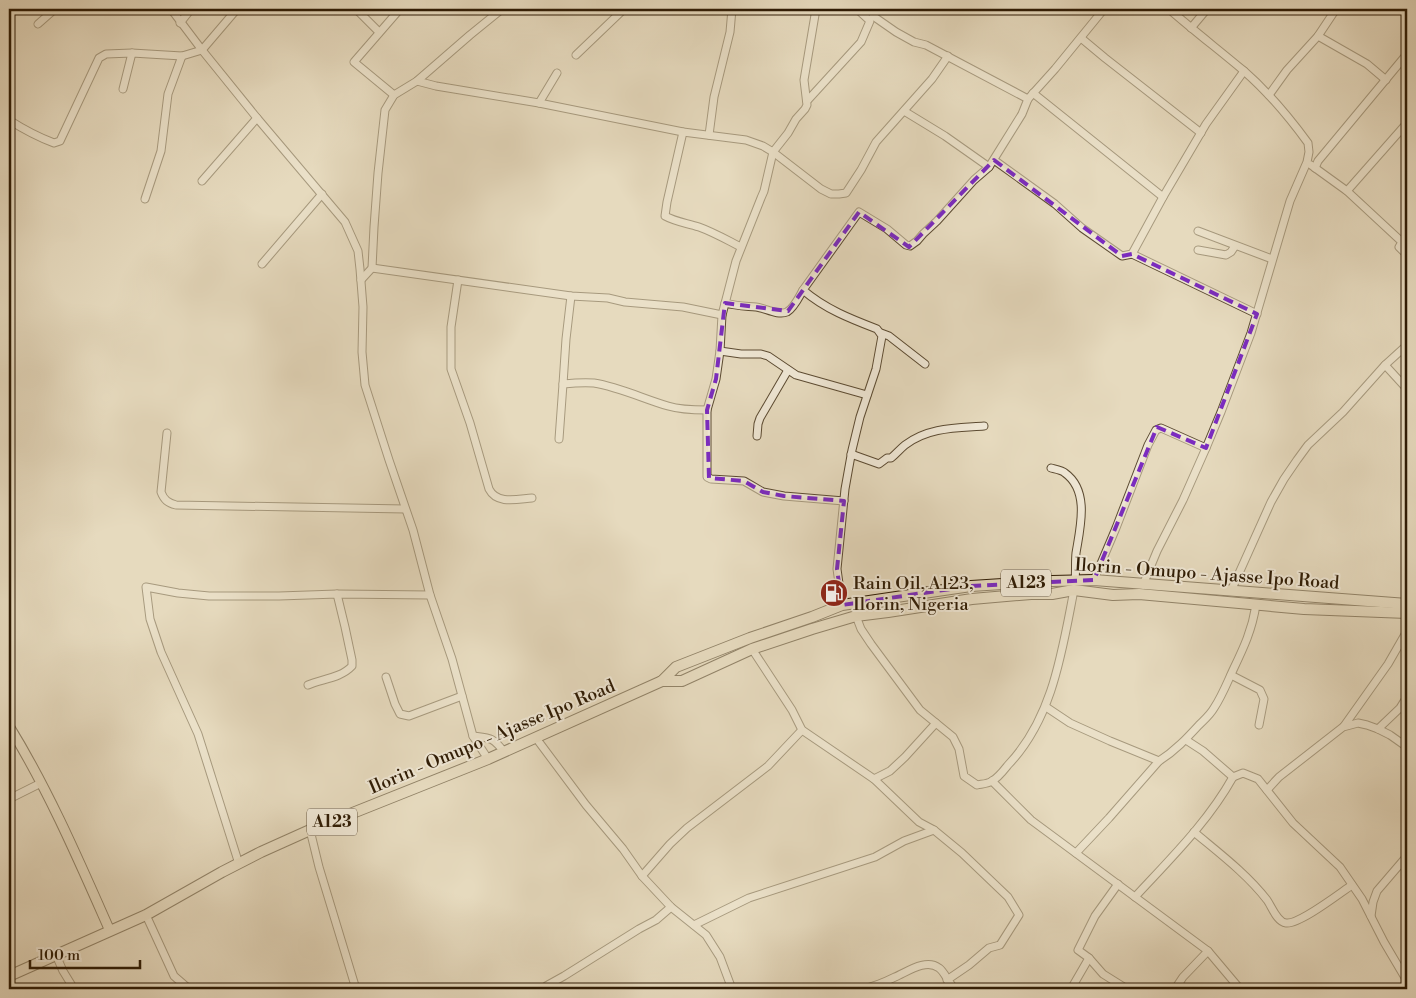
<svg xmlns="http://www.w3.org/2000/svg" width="1416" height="998" font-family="'Libre Bodoni',serif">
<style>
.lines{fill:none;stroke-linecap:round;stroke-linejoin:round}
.minor-casing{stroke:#5c4b32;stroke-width:9}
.major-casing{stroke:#2e1b04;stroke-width:11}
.highway-casing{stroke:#2e1b04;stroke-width:12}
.minor{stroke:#efe7d5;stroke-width:7}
.major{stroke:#e6dabe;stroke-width:9}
.highway{stroke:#e6dabe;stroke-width:10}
.marked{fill:none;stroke:#7b2cbf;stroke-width:4;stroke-dasharray:10 6;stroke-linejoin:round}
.labels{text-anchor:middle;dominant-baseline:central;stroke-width:4;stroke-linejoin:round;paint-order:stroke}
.shield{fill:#efe7d5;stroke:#685843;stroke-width:1}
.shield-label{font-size:16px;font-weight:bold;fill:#2e1b04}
.street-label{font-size:18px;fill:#2e1b04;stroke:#efe7d5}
.poi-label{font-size:18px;fill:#2e1b04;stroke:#efe7d5;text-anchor:start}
</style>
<rect width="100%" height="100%" fill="#e6dabe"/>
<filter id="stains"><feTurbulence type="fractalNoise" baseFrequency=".004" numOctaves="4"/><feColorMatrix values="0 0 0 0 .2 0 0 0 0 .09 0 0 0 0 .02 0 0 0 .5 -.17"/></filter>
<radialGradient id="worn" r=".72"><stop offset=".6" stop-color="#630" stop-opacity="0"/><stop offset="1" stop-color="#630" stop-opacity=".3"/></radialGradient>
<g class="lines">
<defs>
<g id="minor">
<path d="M171,9L202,50L257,118L345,222L358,251L360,269L363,307L362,352L365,385L389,460L413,530L430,595L452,659L473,736L488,759"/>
<path d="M356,9L379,32"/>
<path d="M816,9L804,80L807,105L805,109L796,119L788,133L773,152L764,191L761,198L736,261L722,315L720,351L716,379L707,410V477L711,479L744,481L763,492L784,496L844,501"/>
<path d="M873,16L896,32L914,42L926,45L1028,99"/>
<path d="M180,23L191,9"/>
<path d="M38,24L55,9"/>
<path d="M1191,28L1207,9"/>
<path d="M1318,36L1367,64L1386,80"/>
<path d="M1081,38L1105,58L1201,133"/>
<path d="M576,55L624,9"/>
<path d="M417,81L436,86L539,103L683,132L746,140L763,146L773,152L821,189L831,194H839L846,193L861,170L876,142L932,79L948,56"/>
<path d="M123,89L132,53"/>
<path d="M1033,93L1163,197"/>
<path d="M394,95L354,62L400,9"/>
<path d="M1269,95L1287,70L1318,36L1336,9"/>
<path d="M807,101L861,42L870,21L857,9"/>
<path d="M539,103L557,73"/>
<path d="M904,111L945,136L989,167"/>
<path d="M9,120C23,129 38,137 54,143L60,141L99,58L106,54L132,53L182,56L202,50L237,9"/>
<path d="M683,132L667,202L665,216C676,222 687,223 699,227C713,232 727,240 741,247"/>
<path d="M709,135L714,97L730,32L732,9"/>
<path d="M994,160L1055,204L1082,228L1122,256L1132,254L1257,314"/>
<path d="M1311,165L1347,191L1402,242L1399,247L1407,255"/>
<path d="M1315,168L1318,161L1407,54"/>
<path d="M202,181L257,118"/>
<path d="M1347,191L1407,123"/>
<path d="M145,199L161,151L168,94L182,56"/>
<path d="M1198,231L1272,259"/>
<path d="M1402,242L1407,236"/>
<path d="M1198,250L1226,255L1231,252L1235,246"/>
<path d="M1132,254L1163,197L1206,124L1244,71"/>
<path d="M262,264L322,194"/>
<path d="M372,268L571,296L608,298L625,302L683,307L722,315"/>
<path d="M361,280L372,268L374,227L378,173L385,110L394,95L417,81L470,35L502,9"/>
<path d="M458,280L451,327V369L470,423L489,489C497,505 518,499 532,498"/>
<path d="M571,296L566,339L563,384C573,383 583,382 594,383C619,387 644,399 668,406C681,410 694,410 707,410"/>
<path d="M725,303C736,306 745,306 756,307C765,308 778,316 787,312C794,308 799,297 803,290"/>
<path d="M881,333L889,336L925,364"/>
<path d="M720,351L741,354H761L768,356L796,375L867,395"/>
<path d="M1385,365L1407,389"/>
<path d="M167,433L161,492C164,500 168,503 176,505L405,509"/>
<path d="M757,436L758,424L760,418L788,370"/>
<path d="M559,439L563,384"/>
<path d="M851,454L879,464L887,458H891C896,454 900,449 905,445C928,427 957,428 984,426"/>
<path d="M1051,468C1055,469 1062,470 1065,473C1090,491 1080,528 1076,553C1075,562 1076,572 1075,581"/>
<path d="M1094,580L1116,528L1148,445L1156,430L1161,428L1206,448"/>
<path d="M1143,585L1157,551L1183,500L1206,448L1221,412L1251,333L1290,201L1307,162L1309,152L1308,143C1289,117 1268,92 1244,71C1219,50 1193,30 1169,9"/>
<path d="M1231,591L1271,502L1284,479L1297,460L1308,445L1343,412L1385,365L1407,345"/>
<path d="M842,605L837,569L845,489L852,450L860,417L876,369L882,336L877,329C851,319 825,309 803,290L859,212L887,229L906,245L910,246L917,241L923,234L937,221L974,180L989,167L1022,114L1028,99L1055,69L1104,9"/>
<path d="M856,616L861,629L871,644L920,710L953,737L959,749L964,776L977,785C981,784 988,784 992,781C998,778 1004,770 1008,765C1053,718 1062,651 1074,590"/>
<path d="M752,649L792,710L802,730L874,779L919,822L934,830L962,853L1008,897L1019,915L1000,945L989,948L969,965L947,980"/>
<path d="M1231,675L1260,690L1264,699L1259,725"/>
<path d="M386,677L395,704L400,714L409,716L462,696"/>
<path d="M308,685C322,679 341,678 352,666V660L345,627L337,594"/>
<path d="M1046,707L1070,723L1110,741L1159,761"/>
<path d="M1344,726L1388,664L1407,631"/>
<path d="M1378,729L1400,708L1405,700L1407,701"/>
<path d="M473,736C490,738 493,737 504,752"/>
<path d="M536,738L586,805L623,849L642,876L671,907L706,935L720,957L732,989"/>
<path d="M1186,740L1203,751L1233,777L1243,773L1258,779L1293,823L1340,867L1362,899L1384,942L1407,981"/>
<path d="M874,779L890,771L905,757L936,723"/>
<path d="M992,781L1031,820L1208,951L1240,989"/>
<path d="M1267,790L1279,777L1343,727L1358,723L1367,725L1378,729L1390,735L1407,747"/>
<path d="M9,799L41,783"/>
<path d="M310,830L319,867L356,989"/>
<path d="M1194,832C1219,853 1247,874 1267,900C1272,907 1277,922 1286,923C1299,925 1340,893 1352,885"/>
<path d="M1076,853L1109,818L1159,761C1175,751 1187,738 1199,725C1205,719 1210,715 1214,708C1222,696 1227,683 1233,670C1244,647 1252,630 1256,605"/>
<path d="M239,864L198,734L161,652L150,619L146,587L178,593L209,596H279L337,594L430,595"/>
<path d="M642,876L670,844L687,828L768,766L802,730"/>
<path d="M1118,884L1095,916L1078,950L1089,958L1103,974L1127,989"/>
<path d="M1135,897C1170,859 1208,822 1233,777"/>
<path d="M146,915L174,976L189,989"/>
<path d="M1371,916L1373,902L1377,891L1407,856"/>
<path d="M694,925L749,898L875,857L904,841L934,830"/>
<path d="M56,955L63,971L74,989"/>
<path d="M546,986L564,976L639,929L656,920L671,907"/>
<path d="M862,989C873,987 885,982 895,977C907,972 926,958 939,968C945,972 948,983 955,989"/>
<path d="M1071,989L1089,958"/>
<path d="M1175,989L1183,977L1208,951"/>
</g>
<path id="major" d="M9,726C49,791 79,861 110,931"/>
<g id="highway">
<path d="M662,681H682L752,649L812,629L856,616L888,612L972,599L1031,594H1052L1074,590L1113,595L1139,594L1304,609L1407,613"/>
<path d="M9,976L146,915L222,872L261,852L310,830L488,759L662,681L676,667L750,638L812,617L842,605L971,586L1052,581L1094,580L1407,604"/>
</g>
</defs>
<use href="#minor" class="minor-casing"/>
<use href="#major" class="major-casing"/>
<use href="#highway" class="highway-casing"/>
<use href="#minor" class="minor"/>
<use href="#major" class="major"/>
<use href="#highway" class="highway"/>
</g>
<path d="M0 0H1416V998H0ZM994,160L1122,256L1132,254L1257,314L1206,448L1157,427L1094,580L971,586L842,605L837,569L844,501L784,496L763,492L744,481L709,478L707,410L716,379L725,303L788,311L859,212L909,247Z" fill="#e6dabe" fill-opacity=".55" fill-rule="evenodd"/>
<path class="marked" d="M994,160L1122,256L1132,254L1257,314L1206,448L1157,427L1094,580L971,586L842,605L837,569L844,501L784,496L763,492L744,481L709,478L707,410L716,379L725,303L788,311L859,212L909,247Z"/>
<defs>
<symbol id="fuel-disc" viewBox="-11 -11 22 22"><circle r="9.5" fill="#8f2418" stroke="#efe7d5"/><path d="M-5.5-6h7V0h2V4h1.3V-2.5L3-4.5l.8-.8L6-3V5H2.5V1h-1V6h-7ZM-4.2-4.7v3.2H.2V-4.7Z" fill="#fff"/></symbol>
</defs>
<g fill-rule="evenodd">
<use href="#fuel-disc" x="818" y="577" width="32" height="32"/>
</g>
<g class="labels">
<g class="shield">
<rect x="1001" y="569.5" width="50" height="27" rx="4"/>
<rect x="307" y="808.5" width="50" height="27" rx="4"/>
</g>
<g class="shield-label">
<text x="1026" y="583">A123</text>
<text x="332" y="822">A123</text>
</g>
<g class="street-label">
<text transform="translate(1207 574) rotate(4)">Ilorin - Omupo - Ajasse Ipo Road</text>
<text transform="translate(492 737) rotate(-23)">Ilorin - Omupo - Ajasse Ipo Road</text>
</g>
<g class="poi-label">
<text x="853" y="583">Rain Oil, A123,<tspan x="853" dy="21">Ilorin, Nigeria</tspan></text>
</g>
</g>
<rect width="1416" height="998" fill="none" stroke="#e6dabe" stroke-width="30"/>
<rect x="10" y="10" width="1396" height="978" fill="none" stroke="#2e1b04" stroke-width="2.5"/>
<rect x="15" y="15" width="1386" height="968" fill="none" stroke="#2e1b04"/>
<path d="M30 960v8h110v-8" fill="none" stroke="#2e1b04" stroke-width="2.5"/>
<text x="38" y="960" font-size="15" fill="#2e1b04" stroke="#efe7d5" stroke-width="4" paint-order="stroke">100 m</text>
<rect width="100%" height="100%" filter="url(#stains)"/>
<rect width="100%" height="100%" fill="url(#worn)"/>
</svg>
